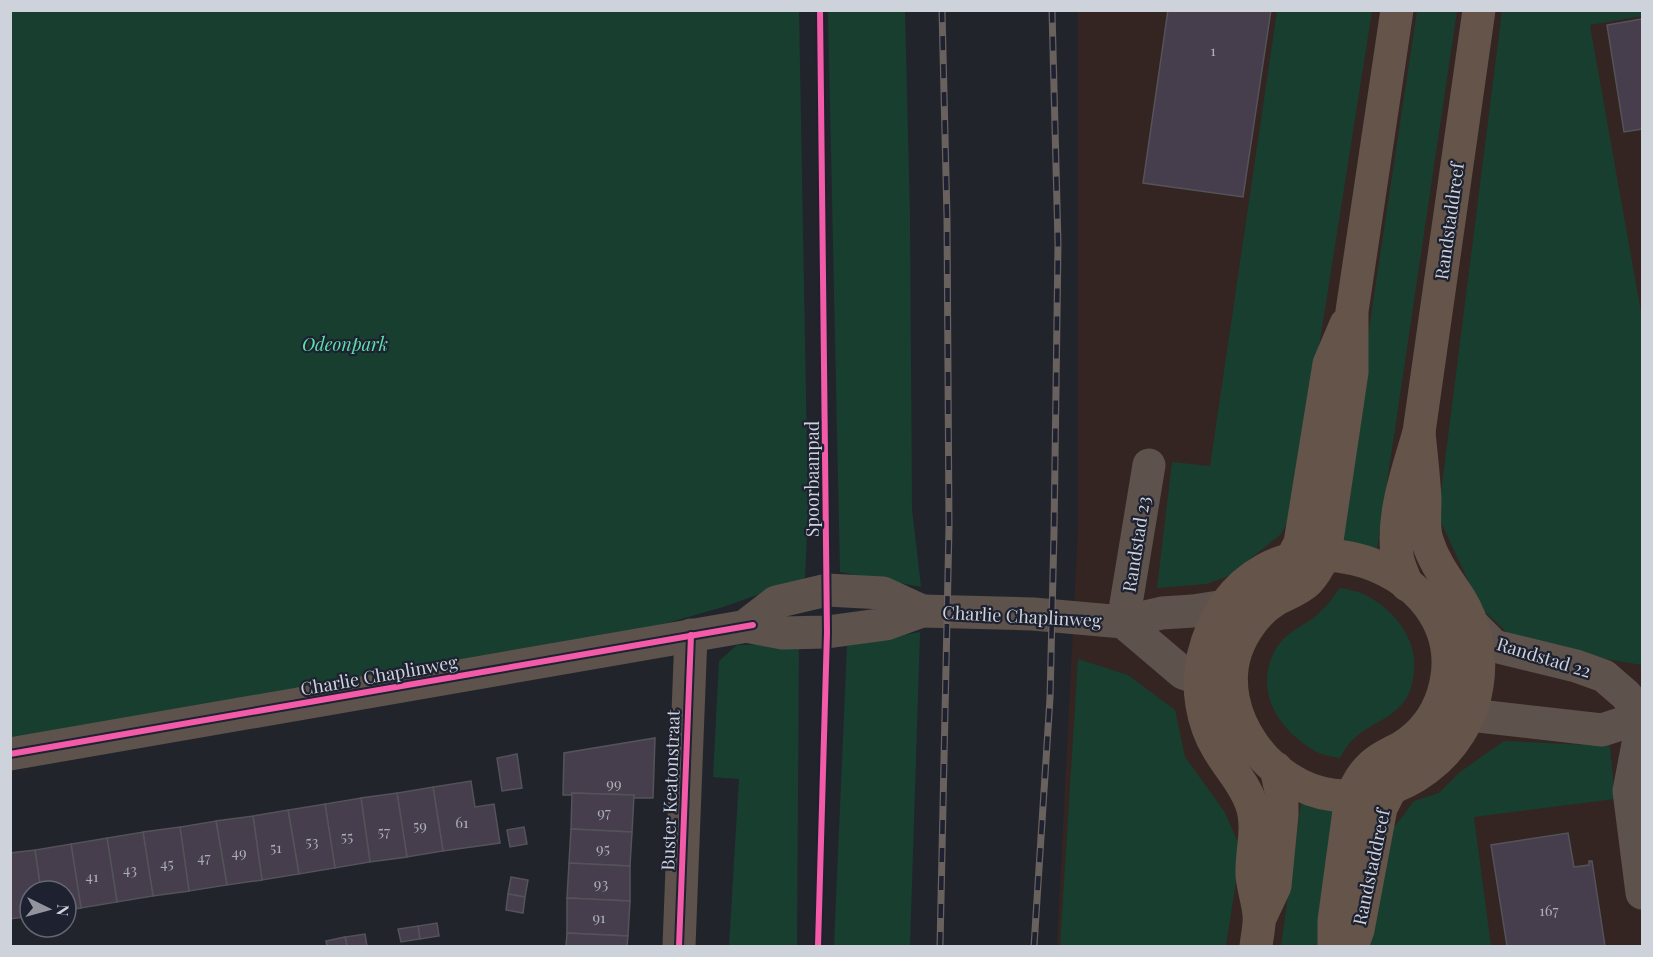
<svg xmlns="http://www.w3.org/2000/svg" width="1653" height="957" font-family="'Playfair Display',serif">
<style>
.commercial{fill:#342522}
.green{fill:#183e30}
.building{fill:#463e4c;stroke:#545359;stroke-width:1.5}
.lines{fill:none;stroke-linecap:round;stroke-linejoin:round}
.street{stroke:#5e524c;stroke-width:33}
.secondary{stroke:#645449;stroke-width:33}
.rail-casing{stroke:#69615e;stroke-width:7}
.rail{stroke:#1e2230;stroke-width:4.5;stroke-dasharray:14;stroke-linecap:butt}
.cycleway-casing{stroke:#1e2230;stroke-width:10}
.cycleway{stroke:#f35aa7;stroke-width:6}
.labels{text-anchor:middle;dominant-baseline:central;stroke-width:4.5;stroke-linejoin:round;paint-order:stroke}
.number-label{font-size:15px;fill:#acadb7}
.street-label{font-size:18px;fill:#ced2db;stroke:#1e2230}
.park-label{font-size:18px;font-style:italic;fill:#5ce0ad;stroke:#1e2230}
</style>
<rect width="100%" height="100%" fill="#22242c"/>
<path class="commercial" d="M1078,11H1642V946H1057L1078,529Z"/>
<g class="green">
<path d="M11,11H799L808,508L805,578L723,607L653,627L11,741Z"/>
<path d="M828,11H905L910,217L912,509L921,587L840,572Z"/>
<path d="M1277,11H1372L1293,512L1281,534L1229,576L1206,584L1157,588L1172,462L1210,466Z"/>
<path d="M1417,11H1457L1377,550L1337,541Z"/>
<path d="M1502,11H1642V16L1590,25L1642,318V665L1599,658L1510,635L1481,608L1438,516Z"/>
<path d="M1340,588C1351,590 1362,592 1371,598C1396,613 1417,640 1414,670C1413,682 1411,694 1402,704C1382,727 1356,725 1340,758C1335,757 1328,756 1322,754C1314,752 1306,745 1299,740C1270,717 1256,681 1277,647C1286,633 1299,628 1312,619C1323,611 1332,599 1340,588Z"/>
<path d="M920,632L910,946H834L847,646Z"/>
<path d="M799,644L797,946H729L739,779L713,777L719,661L737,645Z"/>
<path d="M1078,659L1128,675L1175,710L1185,757L1224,811L1241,849L1226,946H1060Z"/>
<path d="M1504,741L1610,746L1615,799L1474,817L1491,946H1368L1392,830L1414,801L1439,793L1460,772Z"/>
<path d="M1301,803L1338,811L1318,946H1281Z"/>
</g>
<g class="building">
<path d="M1168,10H1271L1243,197L1143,183Z"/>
<path d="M1642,19V129L1624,132L1607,25Z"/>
<path d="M655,738L653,798H634V795L572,793V795H563L564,753Z"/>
<path d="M517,754L522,788L502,791L497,758Z"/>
<path d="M471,781L475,807L494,804L500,843L443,851L433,787Z"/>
<path d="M433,787L443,851L407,857L397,793Z"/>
<path d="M397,793L407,857L370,862L361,798Z"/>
<path d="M572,793L634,795L632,832L571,829Z"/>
<path d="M361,798L370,862L335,868L325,804Z"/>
<path d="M325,804L335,868L299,874L288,810Z"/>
<path d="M288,810L299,874L262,880L253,816Z"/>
<path d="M253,816L262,880L227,885L216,821Z"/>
<path d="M216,821L227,885L189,891L180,827Z"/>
<path d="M180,827L189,891L153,896L143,832Z"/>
<path d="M524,827L527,844L510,847L507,830Z"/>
<path d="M571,829L632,832L630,866L569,863Z"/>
<path d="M143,832L153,896L117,902L107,838Z"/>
<path d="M1568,833L1574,867L1589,865V861H1592L1605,946H1507L1491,845Z"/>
<path d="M107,838L117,902L81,908L71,844Z"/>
<path d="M71,844L81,908L66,910V891H41L35,850Z"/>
<path d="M35,850L41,891H30V916L10,919V853Z"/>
<path d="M569,863L630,866V901L567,898Z"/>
<path d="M511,877L528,880L525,897L508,894Z"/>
<path d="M508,894L525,897L523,913L506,910Z"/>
<path d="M567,898L630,901L628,936L567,933Z"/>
<path d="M437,923L439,936L420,939L418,926Z"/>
<path d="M418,926L420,939L401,942L398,929Z"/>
<path d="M567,933L628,936L627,946H566Z"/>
<path d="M365,934L367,946H347L345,937Z"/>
<path d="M345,937L347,946H327L326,941Z"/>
</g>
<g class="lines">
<g class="street">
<path d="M827,590L883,593L922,611L886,624L827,632L783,633L745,626L776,602Z"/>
<path d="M922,611L1033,614L1123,622L1162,613L1193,611L1225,606"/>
<path d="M1123,622L1149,465"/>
<path d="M1123,622L1183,673L1200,679"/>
<path d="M1471,623L1494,646L1576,666L1604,676L1626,695L1642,716"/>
<path d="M1470,715L1602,730L1642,717"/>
<path d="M1642,723L1629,791L1642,893"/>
<path d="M10,754L753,625"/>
<path d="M679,946L691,635"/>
</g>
<g class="secondary">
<path d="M1397,10L1352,311V372L1325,554C1320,564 1316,573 1308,581C1300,589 1287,594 1277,599C1258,610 1243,631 1236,651C1215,714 1269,787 1333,795C1401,803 1467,753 1477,686C1482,656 1476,625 1460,599C1447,579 1434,563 1427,540C1423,528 1425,512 1425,500C1424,477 1421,454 1419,432"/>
<path d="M1292,558L1300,543L1329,364L1346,324"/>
<path d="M1407,585C1404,576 1398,565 1397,555C1392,513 1408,471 1419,432L1479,10"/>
<path d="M1260,918L1275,886L1282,815V796L1276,768"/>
<path d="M1256,946C1257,937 1260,925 1259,915C1258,902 1253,888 1252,875C1251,851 1260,827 1251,803C1244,783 1229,768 1218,749C1202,723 1196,687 1203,657C1244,483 1485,557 1443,694C1436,716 1421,735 1402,747C1391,753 1380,757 1371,766C1362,774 1357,785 1351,796L1334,921V946"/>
<path d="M1352,946L1358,930L1381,808L1391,788"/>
</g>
<defs>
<g id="rail">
<path d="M940,946L949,527L947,218L942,10"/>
<path d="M1034,946L1050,698L1054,533L1058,244L1052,10"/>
</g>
</defs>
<use href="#rail" class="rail-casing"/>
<use href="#rail" class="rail"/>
<defs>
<g id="cycleway">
<path d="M10,754L753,625"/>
<path d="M679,946L691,635"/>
<path d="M818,946L827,632L820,10"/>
</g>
</defs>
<use href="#cycleway" class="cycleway-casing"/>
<use href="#cycleway" class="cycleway"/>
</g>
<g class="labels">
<g class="number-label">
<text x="1213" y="50">1</text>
<text x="614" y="783">99</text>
<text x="604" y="812">97</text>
<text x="462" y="822">61</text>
<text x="420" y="825">59</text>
<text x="384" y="831">57</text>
<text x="347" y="836">55</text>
<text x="312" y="841">53</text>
<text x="276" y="847">51</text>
<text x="603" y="848">95</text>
<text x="239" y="852">49</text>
<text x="204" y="857">47</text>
<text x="167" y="863">45</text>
<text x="130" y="869">43</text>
<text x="92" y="876">41</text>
<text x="601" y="883">93</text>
<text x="1549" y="910">167</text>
<text x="599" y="917">91</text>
</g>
<g class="street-label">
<text transform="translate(1449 221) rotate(-82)">Randstaddreef</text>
<text transform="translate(812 479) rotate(-90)">Spoorbaanpad</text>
<text transform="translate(1136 544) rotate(-81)">Randstad 23</text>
<text transform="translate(1022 616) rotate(3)">Charlie Chaplinweg</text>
<text transform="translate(1544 657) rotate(17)">Randstad 22</text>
<text transform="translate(379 675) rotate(-10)">Charlie Chaplinweg</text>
<text transform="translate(670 790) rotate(-88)">Buster Keatonstraat</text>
<text transform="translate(1371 867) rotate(-78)">Randstaddreef</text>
</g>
<g class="park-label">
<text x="345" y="344">Odeonpark</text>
</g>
</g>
<rect width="1653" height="957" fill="none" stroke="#ced2db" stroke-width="24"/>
<g transform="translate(48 909) rotate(95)"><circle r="28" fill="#1e2230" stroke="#646874" stroke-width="1.5"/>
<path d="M0-4.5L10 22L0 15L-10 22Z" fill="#92959e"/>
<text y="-9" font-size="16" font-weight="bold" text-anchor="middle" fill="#ced2db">N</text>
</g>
</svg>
